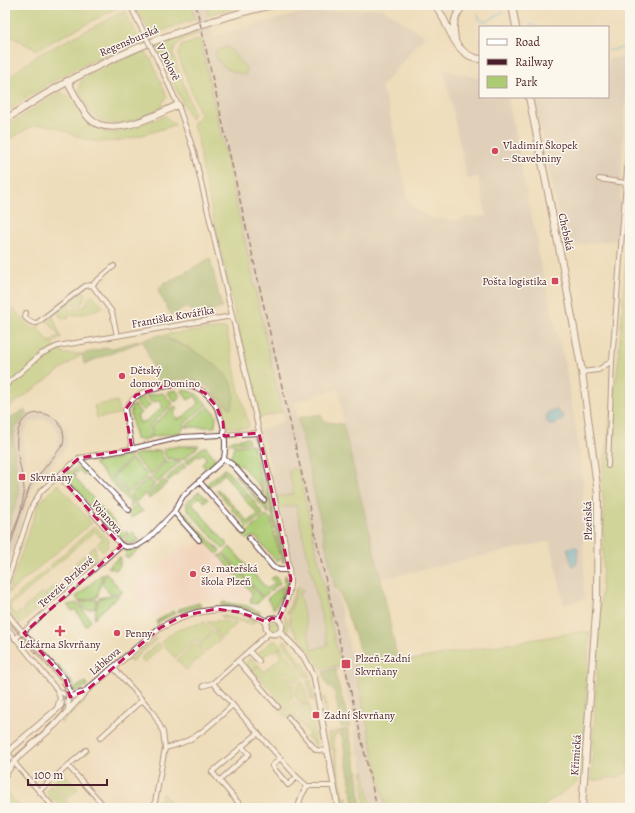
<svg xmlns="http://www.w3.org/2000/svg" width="635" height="813" font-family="Alegreya,serif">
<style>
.built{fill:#f2d5bd}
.industrial{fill:#cfc1ba;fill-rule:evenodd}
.green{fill:#accb72;stroke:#7b754e;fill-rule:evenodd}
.forest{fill:#89af64;stroke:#6a6748}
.water{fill:#54abd1;stroke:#4f657e}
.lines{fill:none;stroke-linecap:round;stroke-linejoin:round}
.stream{stroke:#54abd1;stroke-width:1.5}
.minor-casing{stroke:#633c40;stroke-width:6}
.tertiary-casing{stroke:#633c40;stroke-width:7}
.secondary-casing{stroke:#633c40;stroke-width:8}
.minor{stroke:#fff;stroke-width:4}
.tertiary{stroke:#fff;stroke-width:5}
.secondary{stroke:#fff;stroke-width:6}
.tram{stroke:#4a1f2b;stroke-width:1}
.rail{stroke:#4a1f2b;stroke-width:1.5;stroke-dasharray:6 3;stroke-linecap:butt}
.minor-bridge-casing{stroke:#633c40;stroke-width:6;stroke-linecap:butt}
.minor-bridge{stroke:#fff;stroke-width:4}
.marked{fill:none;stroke:#c2185b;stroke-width:3;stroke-dasharray:8 5;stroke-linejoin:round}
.poi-dot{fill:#d1495b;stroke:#fbf7ec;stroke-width:1.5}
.labels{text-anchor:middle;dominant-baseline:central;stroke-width:3;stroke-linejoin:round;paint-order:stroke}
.street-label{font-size:11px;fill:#4a1f2b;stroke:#fbf7ec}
.poi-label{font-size:11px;fill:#4a1f2b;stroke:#fbf7ec;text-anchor:start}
</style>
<rect width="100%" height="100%" fill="#fbf7ec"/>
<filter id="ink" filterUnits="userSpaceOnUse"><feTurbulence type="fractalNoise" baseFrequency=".025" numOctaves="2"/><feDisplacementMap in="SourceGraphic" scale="8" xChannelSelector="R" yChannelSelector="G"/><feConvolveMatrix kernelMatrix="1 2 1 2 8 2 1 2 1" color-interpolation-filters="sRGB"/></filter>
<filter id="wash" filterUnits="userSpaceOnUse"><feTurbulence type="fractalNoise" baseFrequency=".012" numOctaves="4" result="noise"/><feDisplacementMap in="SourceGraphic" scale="16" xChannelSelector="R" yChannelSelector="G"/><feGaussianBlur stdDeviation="0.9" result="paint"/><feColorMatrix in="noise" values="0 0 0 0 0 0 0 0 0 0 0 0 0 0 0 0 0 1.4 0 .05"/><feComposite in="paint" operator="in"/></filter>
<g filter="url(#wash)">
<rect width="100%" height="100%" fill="#eeddba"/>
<g class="built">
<path d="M204,539L252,593L250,603L226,599L201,600L174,607L155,617L152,616L130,591L186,543L192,549Z"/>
<path d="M5,641L48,690L46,708L38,715L33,710L17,725L20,728L5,741Z"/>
<path d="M128,729L135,737L120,750L136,769L144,762L154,777L149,808H111L77,769L120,731L123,733Z"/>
</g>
<g class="industrial">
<path d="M192,5H206L213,36L296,14L382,8L425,36L381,87L389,109L409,204L429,218L457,221L467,217L486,216L478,177L467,179L444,70L480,78V97H508L528,202L539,245L536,246L565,364L578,439L583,484L584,599L564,604L550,541L381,579L343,424L339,389L294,402L386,808H371V801L364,769H362L361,754H358L356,744L357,743L354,731H356L342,675L340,656L342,669L325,672L312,649L265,446L256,432L284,421Z"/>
<path d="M628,57L618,240L565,247L534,97H608V58Z"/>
<path d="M43,410L58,418L64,427L67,437V446L33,485L5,575V538L19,494L13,437L22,419L28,414ZM43,419L50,421L55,426L58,433V440L56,448L33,476L26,489L23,435L29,423Z"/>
</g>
<g class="green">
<path d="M5,5H123L36,50L5,33Z"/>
<path d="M135,5H192L195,19L151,35Z"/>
<path d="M206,5H245L208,15Z"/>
<path d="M125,11L139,39C93,60 46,82 5,113V80L38,55Z"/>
<path d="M198,30V34C187,38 175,40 173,54L194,113L191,120L156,46Z"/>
<path d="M200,39L282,412L259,418L203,172L198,140L192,123L199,118L200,113L178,56L181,46Z"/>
<path d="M228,47L246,68V75C231,71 218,68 215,51Z"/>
<path d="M145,50L149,59H151L167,97L162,103L163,106C147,115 125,127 107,123C94,120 76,97 80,84C81,80 85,78 88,75Z"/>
<path d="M61,93C85,100 82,134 115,133L166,116L175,125C151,132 126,142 101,142C91,142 83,138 74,135C39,119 36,122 5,143V127L57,94Z"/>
<path d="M626,261L630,262V760H628L630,771L618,777L591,781L603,563L604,515L602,480L618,365Z"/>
<path d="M83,290L86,295L81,304L75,305L69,301Z"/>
<path d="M93,295L103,307L88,313L72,316L74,309L85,306L89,297Z"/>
<path d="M67,302L71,308L69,317L62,319L56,311Z"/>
<path d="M14,309L33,329L40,325L38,328L49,342L59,335L48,321L46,322L53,316L61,338L51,344L65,354H82L5,410V316Z"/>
<path d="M226,328L239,391L249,425L248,428L227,427L222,411L208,394L213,393L231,409L191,348L160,335Z"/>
<path d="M182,389L197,394L207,404L186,422L181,432L152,437L151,427L175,406L178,409L174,413L177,420L181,417L182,418L199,403L195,396L188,400L181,390Z"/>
<path d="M176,390L181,397L175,402L167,392Z"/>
<path d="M163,393L173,404L149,426L150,438L141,440L136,439L131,416V407L134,405L141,413L137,416L140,423L144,421L145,422L163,407L159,400L152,403L146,396Z"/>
<path d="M143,397L150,405L143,411L135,402Z"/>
<path d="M117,401L119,414L97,418L94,406Z"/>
<path d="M208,406L216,415L215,427H185Z"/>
<path d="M252,437L258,442L284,557L283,563L256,444Z"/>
<path d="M248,438L249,442L227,444L232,440Z"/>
<path d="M252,444L253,445L269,514L235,475L236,474L262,503L265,499L261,494L262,489L240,464L236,465L230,461L234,446Z"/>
<path d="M179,446H199L184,459H167L163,449Z"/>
<path d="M203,447H206L215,458V461L206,469L202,464L206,459L203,453L200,456L198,455L188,464L186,461Z"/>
<path d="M160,450L165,461L150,475L133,456V455Z"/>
<path d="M130,456L131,458L111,476L135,503L129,508L130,503L94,463Z"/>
<path d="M132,459L148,476L129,493L113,476Z"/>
<path d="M181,461L157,483L151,477L166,462Z"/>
<path d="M183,463L186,466L168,481L167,478Z"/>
<path d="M78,466L82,467L87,472L84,475L79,470L76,473L75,471L73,473L76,477L75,478L124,533L127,531L129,533L121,540L67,479L68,473Z"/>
<path d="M298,468L326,595L325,598L338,655L340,656L342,664L322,669L307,647L292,629L289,616L296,596L297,587H300L304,592L299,593L312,650L328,645L296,505L279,508L276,497L294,494L288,470Z"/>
<path d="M225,469L248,494L243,498L222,471Z"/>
<path d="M221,472L223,475L211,486L206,485Z"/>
<path d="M149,478L155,485L136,502L130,495Z"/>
<path d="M164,480L167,483L149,499L147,495Z"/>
<path d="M58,484L92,523L7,594L39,503Z"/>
<path d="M218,489L248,522L258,514L244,499L249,495L263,514L241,533L239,531L246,524L231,509L232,508L216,490Z"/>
<path d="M199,492L208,499L204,502L199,497L192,504L228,545L223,549L187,509V502Z"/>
<path d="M136,504L143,511L131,518L127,514Z"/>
<path d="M184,512L194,522L191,526L181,515Z"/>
<path d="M265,516L271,519L280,559L277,562L256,537H250L247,540L243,536Z"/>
<path d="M195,525L220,551L217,554L192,528Z"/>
<path d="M95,526L109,540L108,547L103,551L97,544L102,539L95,531L51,569L50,566Z"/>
<path d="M133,532L139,541L131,544L123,542Z"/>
<path d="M95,546L97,557L92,560L86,554Z"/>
<path d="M230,547L267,589L275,583L271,579L275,576L280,583L263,597L224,553Z"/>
<path d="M125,548L132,550L141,548L128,558L124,556L127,553L124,549L121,552L120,550Z"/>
<path d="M223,554L262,598L257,604L250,603L252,593L219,556Z"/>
<path d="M84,555L91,562L82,570L75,563Z"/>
<path d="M120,557V566L116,570L108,567Z"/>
<path d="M76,566L80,572L71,579L67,575Z"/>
<path d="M47,569L50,571L9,607L16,615L20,611L27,618L22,623L18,622C13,617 8,610 8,603Z"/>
<path d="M105,572L123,592L110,594L102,584Z"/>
<path d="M103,573L97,597L79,601L76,597Z"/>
<path d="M285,575C292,583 285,601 280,610L279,608L284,590Z"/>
<path d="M55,585L59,590L49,598L45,594Z"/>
<path d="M282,586L281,596L274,609L267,599Z"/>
<path d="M296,588L292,604L288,613H286Z"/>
<path d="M42,592L48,599L39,608L32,601Z"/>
<path d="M121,594L94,618L99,598Z"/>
<path d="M97,599L95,608L86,610L80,602Z"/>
<path d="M31,602L38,609L28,617L22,610Z"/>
<path d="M223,602L247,606L260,612L259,614L252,612L251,610L221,605Z"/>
<path d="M78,603L91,621L86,626L75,609L72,611L67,605Z"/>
<path d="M199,603L201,606L178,612L179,609Z"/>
<path d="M173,611L176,613L158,622V625L156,621Z"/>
<path d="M220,615L248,620L250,618L256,620L253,624L223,618Z"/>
<path d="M285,615L289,624L288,633L285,629Z"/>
<path d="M207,621H223L237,624L221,638Z"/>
<circle cx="274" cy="626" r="5"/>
<path d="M204,622L213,631L199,644L195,640L175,658L161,642L174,631Z"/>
<path d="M214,632L220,640L205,652L199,646Z"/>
<path d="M578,632H590L580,780L541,808H386L354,664L404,661Z"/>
<path d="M156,637V640L131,662L127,659L129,657L131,659Z"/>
<path d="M285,640L301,663L303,662L310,676L305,677L295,659L282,643Z"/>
<path d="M272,641H276L281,646L274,652L272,650L262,658L264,661L262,662L256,655Z"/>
<path d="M158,643L162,647L144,663L141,658Z"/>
<path d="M195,643L204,654L186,670L177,660Z"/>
<path d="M281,647L294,663L302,678L295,682L288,674V671L283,676L284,677L286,676L294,685L293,688L290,689L293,691L292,699L281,711L278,708L280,706L278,702L280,700L253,670L259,665L264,672L282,656L278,650Z"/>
<path d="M251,657L258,665L251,671L246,663Z"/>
<path d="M56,666H59L73,683V687L71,688L66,677Z"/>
<path d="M311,679L314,700H311L307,681Z"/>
<path d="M302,680L309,704L299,702L295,695L297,685Z"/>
<path d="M85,682L88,685L77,692L72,690Z"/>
<path d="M322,696L325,698L328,718L327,721Z"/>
<path d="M85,701V702L60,724L76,705Z"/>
<path d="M294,702L299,705H309L316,746L307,737L309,733L294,716L286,717L282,713ZM303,708L306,712L300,715L308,724L306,726L295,714L297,712L299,714Z"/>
<path d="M314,716H316L322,732H317Z"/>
<path d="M341,730L342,737L339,733L336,734L333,739L343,797L348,798L346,803L342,802L333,749H331L328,734Z"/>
<path d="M364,770L371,808H365L362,772Z"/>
<path d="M64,773L78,789L67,799L53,782Z"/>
<path d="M51,784L72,808H63L56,800L54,802L46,792Z"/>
<path d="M5,791H6L21,808H5Z"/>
<path d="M162,793L170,801L165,805L167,808H164L160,804Z"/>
</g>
<g class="forest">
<path d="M210,258L222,308L202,314L186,308L171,315L158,291L164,282L170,281Z"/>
<path d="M160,335C182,345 233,366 234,394C234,399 232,405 231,409C219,398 205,380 187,379C178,379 167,381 158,382L143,341L84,364L82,354L108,347L109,349Z"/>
<path d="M24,410L28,414L16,428L13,437L19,494L5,538V420Z"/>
<path d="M320,414L326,422L343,424L382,584L397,657L366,660L363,658L337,587L335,588L298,418Z"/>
<path d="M336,668V677L351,727H341L335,693L326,684L323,672Z"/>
<path d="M348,729L358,773L349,777L341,730Z"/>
<path d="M358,775L361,808H355L349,778Z"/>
</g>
<g class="water">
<path d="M555,409L563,415V420L554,425H549L546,419L547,413Z"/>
<path d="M574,546L578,548L577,564L572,566L567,548Z"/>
</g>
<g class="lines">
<g class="stream">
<path d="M177,5L183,9"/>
<path d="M478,15L480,20L487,21L503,12"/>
<path d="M530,24L537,27"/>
<path d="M608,51L622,48L630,37"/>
</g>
</g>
</g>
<g filter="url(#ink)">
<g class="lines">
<defs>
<g id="minor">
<path d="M130,5L136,17"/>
<path d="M157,59L178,105L194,152L286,547C291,580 294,588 279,620"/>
<path d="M599,179L626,183"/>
<path d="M114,266L92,285L112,312L117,336"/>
<path d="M26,313L25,317C28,321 31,323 37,323L85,286L92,285"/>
<path d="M582,372L598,370L612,361"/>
<path d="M5,386L41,354L58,346L232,316"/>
<path d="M132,448L125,410C133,395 143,391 159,388C168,386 178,383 187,385C220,390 228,431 224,459L233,465L264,500"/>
<path d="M79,458L129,510"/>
<path d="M608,466L612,361L630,131"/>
<path d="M59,476L121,545L126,547L137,546L148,539L174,512L183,496L224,459"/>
<path d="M199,481L241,529"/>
<path d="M174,512L199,540"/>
<path d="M249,538L273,567L279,570H289"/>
<path d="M5,588L32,506L41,491L79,458L130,449L182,437L259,433"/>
<path d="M5,610L15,623L65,679L70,691L68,708"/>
<path d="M5,625L57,690L60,698L57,708"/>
<path d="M269,633L213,683L297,777L307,786H334"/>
<path d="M15,639L121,545"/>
<path d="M249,651L259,661"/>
<path d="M238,661L278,707"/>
<path d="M113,667L153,712L163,732L165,748L154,808"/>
<path d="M203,686L213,683"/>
<path d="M58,691L70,697"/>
<path d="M288,717L316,750L328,751"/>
<path d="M100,738L142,700"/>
<path d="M165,748C198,741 208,726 233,705"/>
<path d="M8,753L17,766L54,808"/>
<path d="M280,758L272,766L288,785L297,777"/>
<path d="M68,766L106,808"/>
<path d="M219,781L249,754L242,747"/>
<path d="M39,791L86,750"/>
<path d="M243,808L212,772L258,733"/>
<path d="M303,808L299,804L301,797L307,786"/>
</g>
<g id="tertiary">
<circle cx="274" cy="626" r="8"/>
<path d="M280,632L304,657L314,676L338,808"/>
<path d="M5,758L12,748L57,709L70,697L81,693"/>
<path d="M5,775L15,760L57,723L87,690L160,628C193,609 232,601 267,622"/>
</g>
<g id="secondary">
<path d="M435,5C450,23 452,55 480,59"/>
<path d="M512,5L516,27"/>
<path d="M455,38C452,25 455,14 464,5"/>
<path d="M67,81C74,93 80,108 89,118C110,140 156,115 178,105"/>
<path d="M529,97L564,273L582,372L598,494L597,599L582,808"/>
<path d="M5,120C91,62 172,29 272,5"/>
</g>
</defs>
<use href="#minor" class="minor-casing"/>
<use href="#tertiary" class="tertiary-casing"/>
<use href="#secondary" class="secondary-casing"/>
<use href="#minor" class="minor"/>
<use href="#tertiary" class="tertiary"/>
<use href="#secondary" class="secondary"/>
<g class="tram">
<path d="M5,553C12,533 24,510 24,489C23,471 12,445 19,428C29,400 70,415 63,445L30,486L5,561"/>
<path d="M5,618L59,679L64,687L66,696L62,713L18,754L5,768"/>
</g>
<path class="rail" d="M196,5L377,808"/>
<defs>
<path id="minor-bridge" d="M136,17L157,59"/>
</defs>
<use href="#minor-bridge" class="minor-bridge-casing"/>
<use href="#minor-bridge" class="minor-bridge"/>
</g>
</g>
<path d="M0 0H635V813H0ZM188,385L205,393L216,406L223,422L224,436L259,433L291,579L287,602L279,620L272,618L267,622L239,612L216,609L182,616L160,628L87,690L70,697L65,679L24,633L121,546L59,476L79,458L132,449L125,410L136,395L162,387Z" fill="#eeddba" fill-opacity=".55" fill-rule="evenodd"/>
<path class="marked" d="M188,385L205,393L216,406L223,422L224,436L259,433L291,579L287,602L279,620L272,618L267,622L239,612L216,609L182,616L160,628L87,690L70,697L65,679L24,633L121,546L59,476L79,458L132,449L125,410L136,395L162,387Z"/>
<g class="poi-dot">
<circle cx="495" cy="151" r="4"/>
<rect x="551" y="277" width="8" height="8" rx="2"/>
<circle cx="122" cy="376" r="4"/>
<rect x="18" y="473" width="8" height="8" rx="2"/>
<circle cx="193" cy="574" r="4"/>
<path d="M58 625h4v4h4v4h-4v4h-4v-4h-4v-4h4z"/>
<circle cx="117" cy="633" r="4"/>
<rect x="341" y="659" width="10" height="10" rx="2"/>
<rect x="312" y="711" width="8" height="8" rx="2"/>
</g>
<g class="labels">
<g class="street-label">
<text transform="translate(129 41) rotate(-23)">Regensburská</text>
<text transform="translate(168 62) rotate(64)">V Dolově</text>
<text transform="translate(566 232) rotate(78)">Chebská</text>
<text transform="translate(173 317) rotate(-10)">Františka Kováříka</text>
<text transform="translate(107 517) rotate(48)">Vojanova</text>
<text transform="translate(588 521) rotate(-91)">Plzeňská</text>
<text transform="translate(66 582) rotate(-42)">Terezie Brzkové</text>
<text transform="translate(105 661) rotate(-40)">Lábkova</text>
<text transform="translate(576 755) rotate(-86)">Křimická</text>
</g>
<g class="poi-label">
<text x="503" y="145">Vladimír Škopek<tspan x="503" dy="13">– Stavebniny</tspan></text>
<text x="547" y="281" text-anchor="end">Pošta logistika</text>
<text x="130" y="370">Dětský<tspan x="130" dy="13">domov Domino</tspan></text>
<text x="30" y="477">Skvrňany</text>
<text x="201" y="568">63. mateřská<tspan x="201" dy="13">škola Plzeň</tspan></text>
<text x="125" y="633">Penny</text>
<text x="60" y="644" text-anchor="middle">Lékárna Skvrňany</text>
<text x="355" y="658">Plzeň-Zadní<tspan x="355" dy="13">Skvrňany</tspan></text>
<text x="324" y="715">Zadní Skvrňany</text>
</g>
</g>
<rect width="635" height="813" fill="none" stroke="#fbf7ec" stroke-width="20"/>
<rect x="479" y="26" width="130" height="72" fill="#fbf7ec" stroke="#b4a19f"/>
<rect x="487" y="39" width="20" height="6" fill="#ffffff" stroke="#b4a19f"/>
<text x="515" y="46" font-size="12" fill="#4a1f2b">Road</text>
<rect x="487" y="59" width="20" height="6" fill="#4a1f2b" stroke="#b4a19f"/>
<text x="515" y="66" font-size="12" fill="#4a1f2b">Railway</text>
<rect x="487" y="76" width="20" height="12" fill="#accb72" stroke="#b4a19f"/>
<text x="515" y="86" font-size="12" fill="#4a1f2b">Park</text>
<path d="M28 779v6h79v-6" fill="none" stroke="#4a1f2b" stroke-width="2"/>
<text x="34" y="779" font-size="12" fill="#4a1f2b" stroke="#fbf7ec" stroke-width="3" paint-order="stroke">100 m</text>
</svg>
